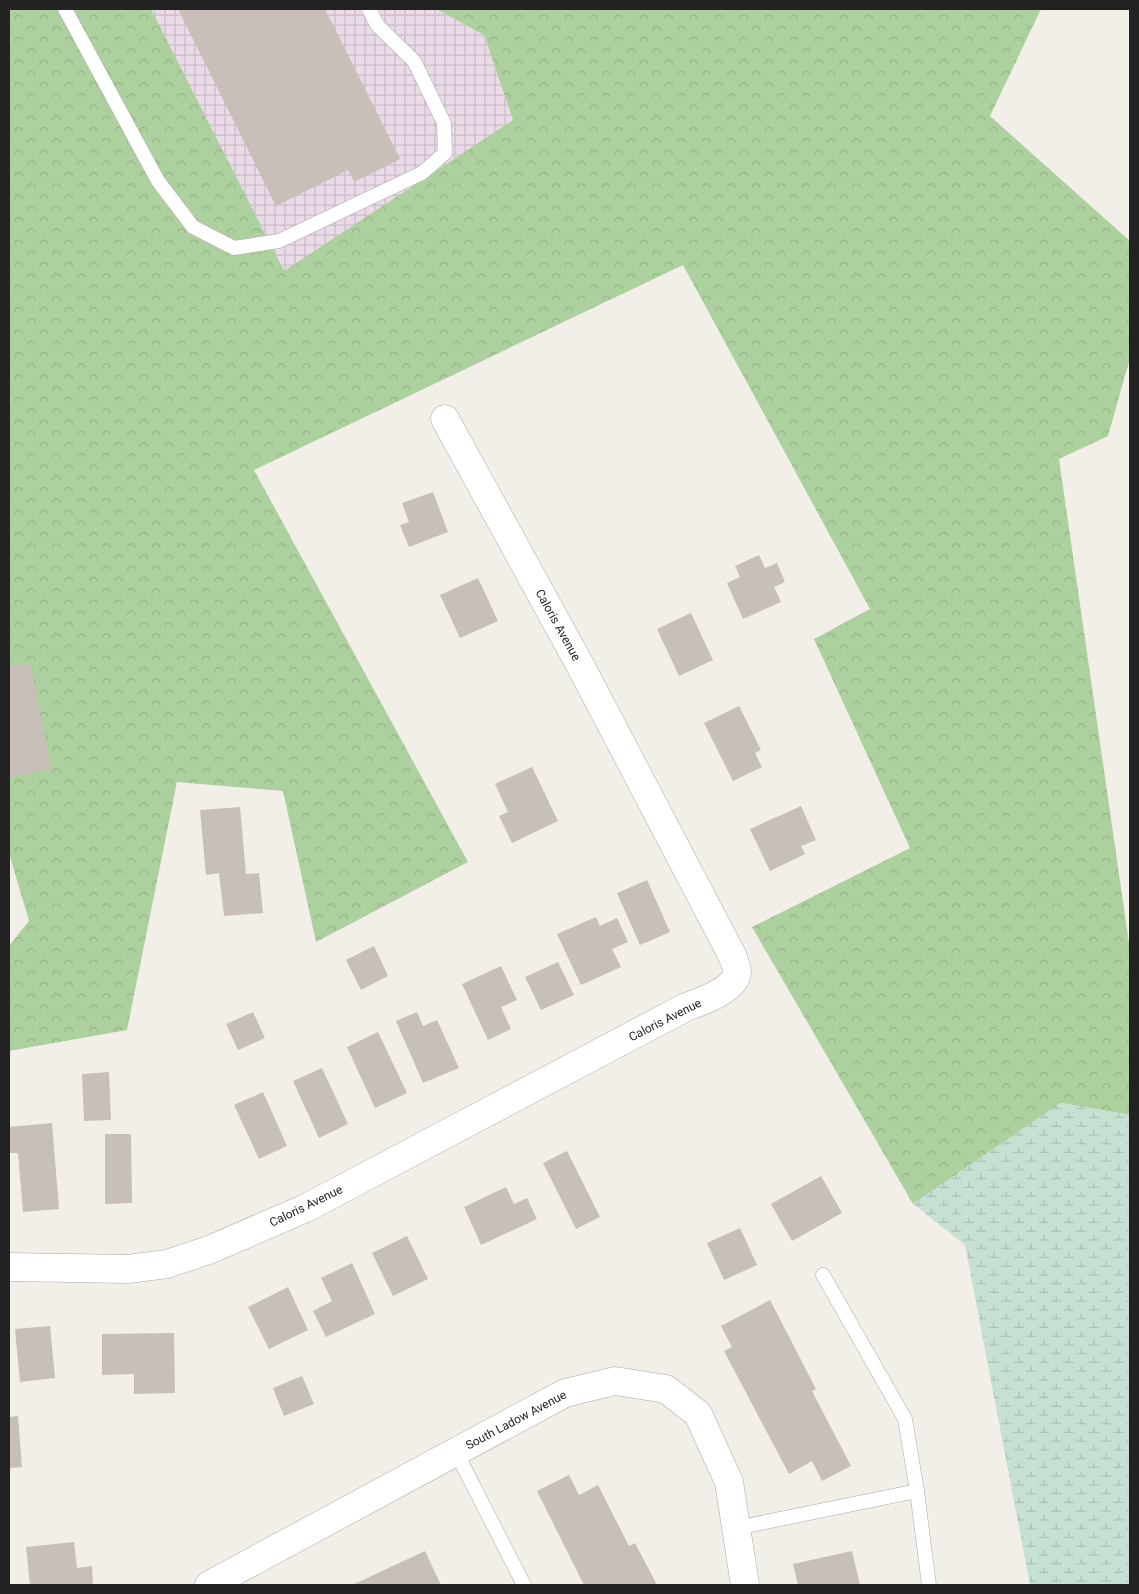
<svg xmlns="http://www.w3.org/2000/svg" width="1139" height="1594" font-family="Roboto,sans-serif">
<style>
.industrial{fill:url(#industrial-grid)}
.forest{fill:url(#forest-crowns)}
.wetland{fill:url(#wetland-marsh)}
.building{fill:#c7bfb8}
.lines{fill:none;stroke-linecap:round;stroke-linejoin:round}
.lane-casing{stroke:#a9a9a9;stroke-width:15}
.street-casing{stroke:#a9a9a9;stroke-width:29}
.lane{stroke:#fff;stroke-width:14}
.street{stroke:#fff;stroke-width:28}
.labels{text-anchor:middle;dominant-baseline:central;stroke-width:4;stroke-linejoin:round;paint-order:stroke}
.street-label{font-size:12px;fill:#222;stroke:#fff}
</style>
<defs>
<pattern id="industrial-grid" width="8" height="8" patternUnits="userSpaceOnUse" patternTransform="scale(1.25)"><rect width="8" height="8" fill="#ebdbe8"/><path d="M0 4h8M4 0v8" fill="none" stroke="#c9bcc7"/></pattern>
<pattern id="forest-crowns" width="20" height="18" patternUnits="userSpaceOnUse" patternTransform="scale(1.25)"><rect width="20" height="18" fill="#add19e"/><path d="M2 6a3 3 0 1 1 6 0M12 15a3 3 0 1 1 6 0" fill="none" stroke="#95b388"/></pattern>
<pattern id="wetland-marsh" width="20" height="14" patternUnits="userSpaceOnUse" patternTransform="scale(1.25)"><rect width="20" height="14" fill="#c6e0d4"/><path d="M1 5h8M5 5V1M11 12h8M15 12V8" fill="none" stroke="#aac0b6"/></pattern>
</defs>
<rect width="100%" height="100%" fill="#f2efe9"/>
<path class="industrial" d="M151,9H436L484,35L513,120L284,272Z"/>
<path class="forest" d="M9,9H151L284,271L513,120L484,35L436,9H1041L990,116L1130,241V358L1108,436L1059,459L1130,950V1115L1061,1103L913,1204L752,927L910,848L814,639L870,609L683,265L254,470L468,862L316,942L283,791L177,782L127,1030L9,1051V946L29,921L9,853Z"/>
<path class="wetland" d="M1061,1103L1130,1115V1585H1030L965,1245L913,1204Z"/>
<g class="building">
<path d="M178,9H325L400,159L354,182L348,170L276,206Z"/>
<path d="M433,492L448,532L409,547L400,525L409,522L402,503Z"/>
<path d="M759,555L765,568L777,563L785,582L774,587L781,602L743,619L727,583L740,577L735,566Z"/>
<path d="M478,578L498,621L460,638L440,595Z"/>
<path d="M691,613L713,660L679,676L657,629Z"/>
<path d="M30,663L51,769L9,778V667Z"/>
<path d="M739,706L761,750L755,753L762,767L733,781L704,723Z"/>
<path d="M532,767L558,821L512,843L499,816L508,812L495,784Z"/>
<path d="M801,806L816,840L801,846L805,854L770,871L750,829Z"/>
<path d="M240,807L246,874L259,873L263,913L224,916L219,873L206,875L200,810Z"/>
<path d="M647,880L670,932L640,945L617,893Z"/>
<path d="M596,917L600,926L617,918L628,942L612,949L621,967L581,985L557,934Z"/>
<path d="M374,946L388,976L361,990L346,960Z"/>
<path d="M558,962L574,995L541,1010L525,977Z"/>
<path d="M501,966L517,1000L501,1007L511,1029L488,1040L462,984Z"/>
<path d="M253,1012L265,1038L238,1050L226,1024Z"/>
<path d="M417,1012L423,1026L437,1020L459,1068L423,1083L396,1021Z"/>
<path d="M378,1032L407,1093L375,1108L347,1047Z"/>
<path d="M322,1068L348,1124L319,1138L293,1081Z"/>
<path d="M109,1072L111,1120L84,1121L82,1074Z"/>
<path d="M263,1092L287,1146L259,1159L234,1105Z"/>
<path d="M52,1123L59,1209L23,1212L18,1153H9V1127Z"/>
<path d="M105,1134H131L132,1203L105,1204Z"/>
<path d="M567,1151L600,1217L576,1229L543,1163Z"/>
<path d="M821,1176L842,1213L792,1241L771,1204Z"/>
<path d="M506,1187L514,1204L527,1198L537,1219L481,1245L464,1207Z"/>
<path d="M740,1228L757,1265L724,1280L707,1243Z"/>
<path d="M407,1236L428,1279L393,1296L372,1253Z"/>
<path d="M352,1263L375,1314L326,1337L313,1311L332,1301L321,1278Z"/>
<path d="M288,1287L308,1330L269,1349L248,1307Z"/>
<path d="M770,1300L816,1389L812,1391L851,1466L822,1481L812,1461L789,1474L724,1351L732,1347L721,1326Z"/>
<path d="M50,1326L55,1378L20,1382L15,1329Z"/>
<path d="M174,1333L175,1393L134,1394V1374L102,1375V1334Z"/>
<path d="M302,1376L314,1404L284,1416L273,1388Z"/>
<path d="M18,1416L22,1467L9,1468V1417Z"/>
<path d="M569,1475L579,1495L598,1485L629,1546L635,1543L657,1585H584L537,1491Z"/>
<path d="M74,1542L77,1568L92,1566L93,1585H30L26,1547Z"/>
<path d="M425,1551L441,1585H352Z"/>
<path d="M852,1551L860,1585H798L793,1564Z"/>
</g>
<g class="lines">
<defs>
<g id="lane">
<path d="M65,9L158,181L193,227L234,248L279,241L422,173L445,153L444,123L414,61L377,25L369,9"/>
<path d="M823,1275L905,1419L917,1491L929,1585"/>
<path d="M456,1452L524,1585"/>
<path d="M736,1528L917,1491"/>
</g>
<g id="street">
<path d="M9,1267L128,1269L167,1264L209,1250L306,1208L686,1007C700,1002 736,990 737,972C737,968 734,961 733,957L580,665L445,419"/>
<path d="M209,1585L565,1393L615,1381L666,1389L698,1414L729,1482L745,1585"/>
</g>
</defs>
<use href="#lane" class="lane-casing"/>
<use href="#street" class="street-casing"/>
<use href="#lane" class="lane"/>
<use href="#street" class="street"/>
</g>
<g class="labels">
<g class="street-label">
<text transform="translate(558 625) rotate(61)">Caloris Avenue</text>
<text transform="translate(665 1020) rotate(-27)">Caloris Avenue</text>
<text transform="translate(306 1206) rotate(-26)">Caloris Avenue</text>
<text transform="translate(516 1420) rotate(-28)">South Ladow Avenue</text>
</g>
</g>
<rect width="1139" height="1594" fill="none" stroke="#222222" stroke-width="20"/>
</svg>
